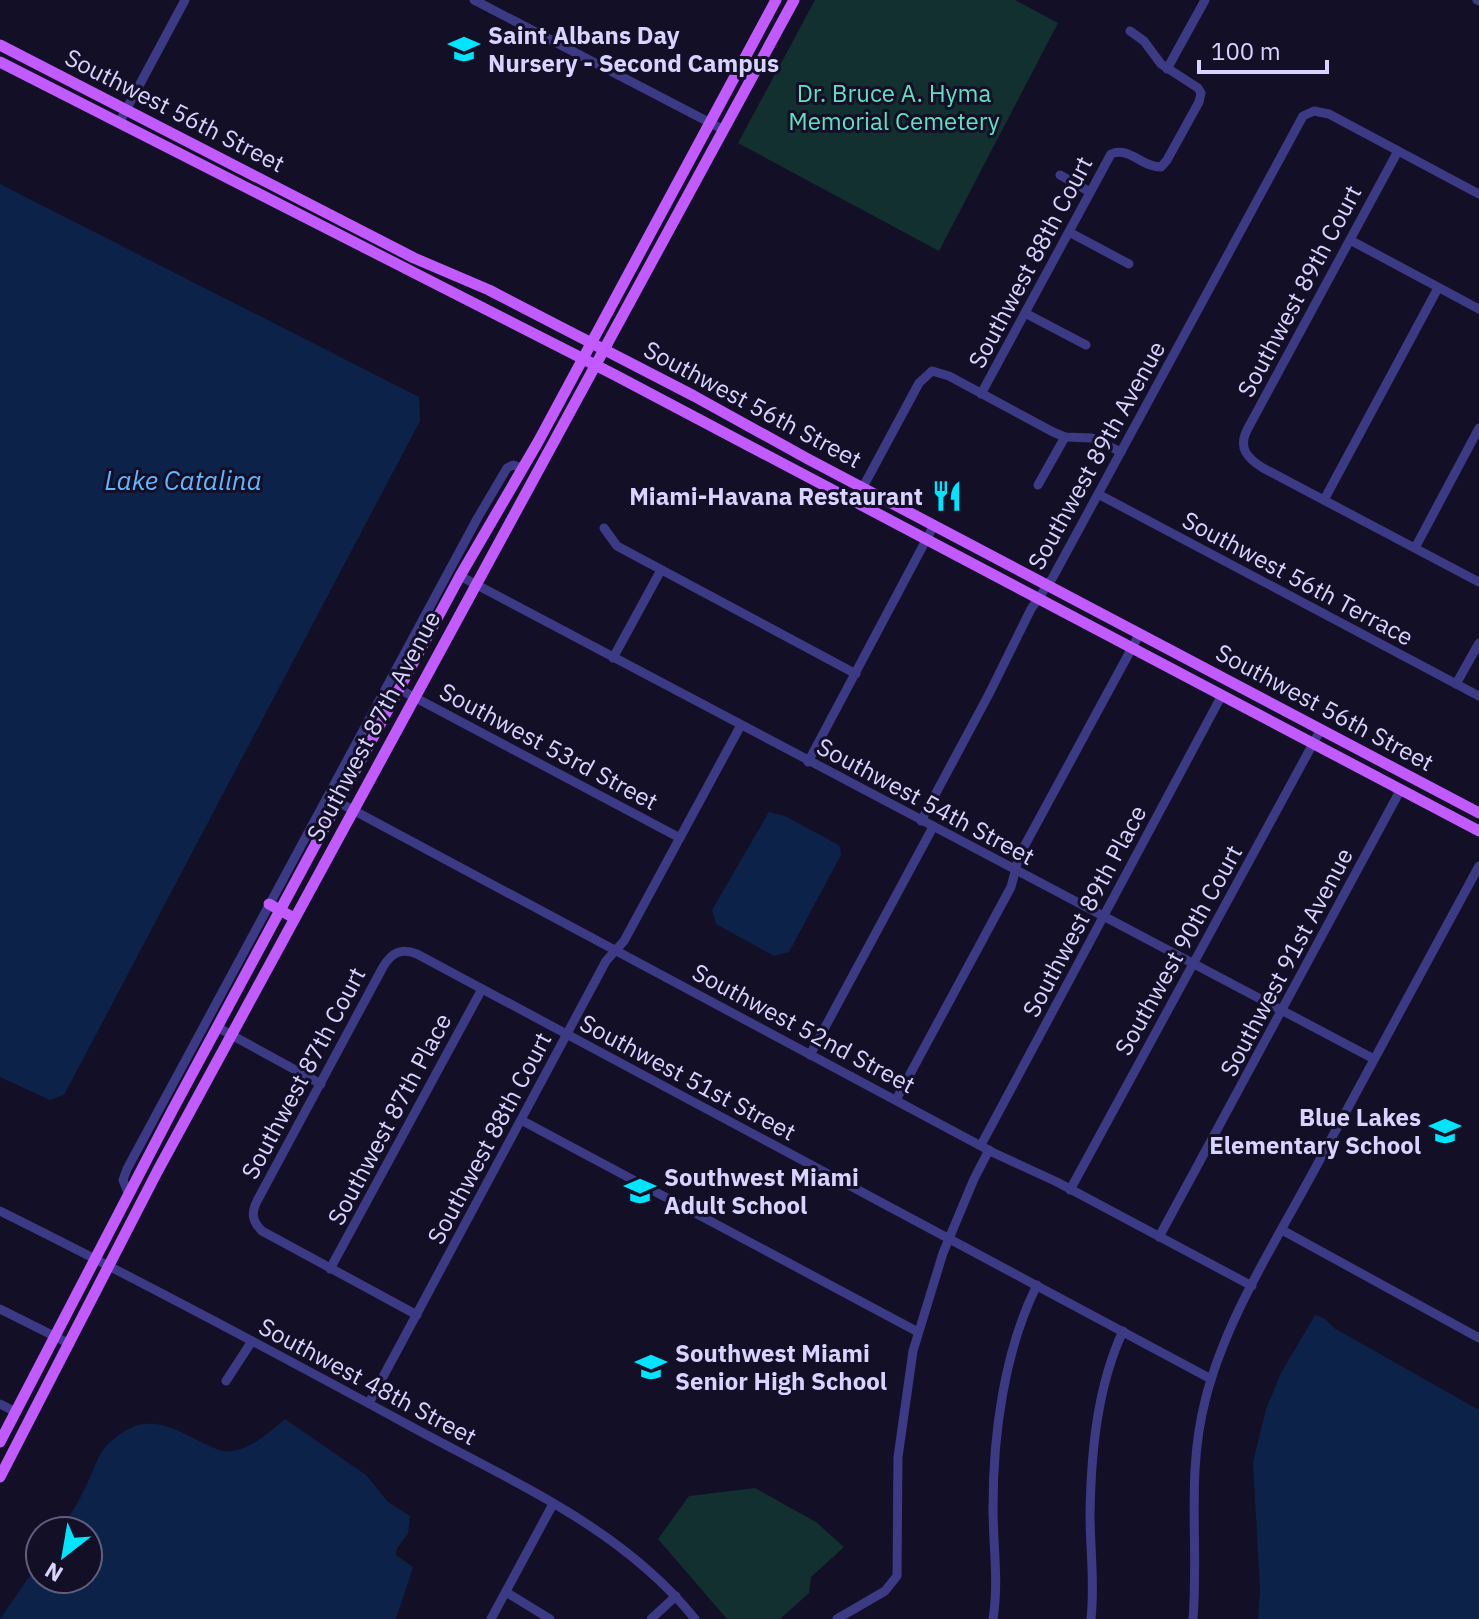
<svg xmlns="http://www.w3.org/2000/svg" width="1479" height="1619" font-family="'IBM Plex Sans',sans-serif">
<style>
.green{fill:#12302f}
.water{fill:#0c2248}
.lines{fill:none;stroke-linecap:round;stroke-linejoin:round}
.minor{stroke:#3d3a85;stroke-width:9}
.major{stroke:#c25bff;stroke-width:11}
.labels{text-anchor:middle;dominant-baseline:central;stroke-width:6;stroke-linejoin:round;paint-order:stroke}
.poi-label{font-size:24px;font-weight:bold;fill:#d9d4ff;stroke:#130f26;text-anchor:start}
.park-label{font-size:24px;fill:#5fe0c0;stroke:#130f26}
.street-label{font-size:24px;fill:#d9d4ff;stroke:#130f26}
.water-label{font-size:26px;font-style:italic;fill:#62b6ff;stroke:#130f26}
</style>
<rect width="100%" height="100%" fill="#130f26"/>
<g class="green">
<path d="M815,0H1015L1058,23L939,251L738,143Z"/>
<path d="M755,1488L816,1522L844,1547L811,1577L809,1593L780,1619H727L658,1539L689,1496Z"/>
</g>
<g class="water">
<path d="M0,184L419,397L420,421L64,1095L50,1100L0,1077Z"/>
<path d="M769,812L785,816L837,844L840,847L841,855L789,952L774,956L716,924L712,910Z"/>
<path d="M1315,1315L1324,1318L1334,1328L1479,1410V1619H1258L1260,1590L1253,1462L1266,1409L1281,1373Z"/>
<path d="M285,1419L366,1475L388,1502L410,1516L408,1534L397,1548L396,1555L413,1567L396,1619H0L40,1561V1579H88V1531H60C69,1517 78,1503 85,1488C92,1475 97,1455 108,1444C144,1411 164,1423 203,1443C213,1447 221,1453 233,1451C252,1448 271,1431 285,1419Z"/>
</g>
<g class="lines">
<g class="minor">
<path d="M474,0L724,130"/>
<path d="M1477,0L1479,1"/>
<path d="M1167,69L1205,0"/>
<path d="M119,123L185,0"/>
<path d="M1398,151L1247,430C1238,448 1247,458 1263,468L1479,582"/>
<path d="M1060,175L1090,192"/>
<path d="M1069,232L1129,264"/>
<path d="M1350,240L1479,309"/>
<path d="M1025,313L1086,345"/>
<path d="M981,394L1111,154C1129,146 1143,168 1161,167L1167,160L1199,102L1201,93L1198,88L1161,64L1144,41L1130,31"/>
<path d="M1038,485L1065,437"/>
<path d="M863,487L919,383L932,371L949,376L1053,432L1065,437L1092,438L1121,452"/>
<path d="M1098,494L1479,696"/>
<path d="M1324,500L1438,288"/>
<path d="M604,528L617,546L856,674"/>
<path d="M1415,548L1479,428"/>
<path d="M460,576L1374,1059"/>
<path d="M613,658L661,570"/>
<path d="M1456,684L1479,643"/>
<path d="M399,689L680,838"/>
<path d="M808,762L934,525"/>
<path d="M338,802L994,1153L1057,1182L1252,1286"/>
<path d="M921,821L989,694L1031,609L1053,577L1303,116L1314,111L1329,114L1479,194"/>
<path d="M217,1027L321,1084"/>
<path d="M810,1055L933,827"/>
<path d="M896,1100L1011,887L1019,856L1140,633"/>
<path d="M521,1120L918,1332"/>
<path d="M981,1145L1222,695"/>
<path d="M1070,1190L1321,729"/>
<path d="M128,1193L123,1180L127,1169L477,519L507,468L513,465L523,468"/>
<path d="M0,1211C139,1280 276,1353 412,1427C513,1482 622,1528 695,1619"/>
<path d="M1282,1230L1479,1338"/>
<path d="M1159,1237L1401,789"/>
<path d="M330,1269L482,989"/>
<path d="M0,1309L70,1344"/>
<path d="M417,1315L262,1231C252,1221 251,1213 257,1201L383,967C392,952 401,948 417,954L1211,1379"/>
<path d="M226,1381L252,1341"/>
<path d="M369,1403L606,961L624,941L741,725"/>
<path d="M0,1404L16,1412"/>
<path d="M506,1592L550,1619"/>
<path d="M491,1619L553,1504"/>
<path d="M651,1619L676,1596"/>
<path d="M837,1619L885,1591L897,1576L898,1457L913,1351L943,1253L974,1179L989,1150"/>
<path d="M993,1619C999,1582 993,1545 993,1508C993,1435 1004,1351 1037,1285"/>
<path d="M1091,1619C1095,1583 1090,1549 1090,1514C1091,1453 1097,1387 1123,1331"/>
<path d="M1193,1619C1199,1544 1186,1476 1205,1401C1225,1321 1272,1248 1311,1176C1367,1073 1423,970 1479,866"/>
</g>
<g class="major">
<path d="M0,45L414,258L489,290L694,396L808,459L1479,813"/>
<path d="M0,62L613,374L1479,831"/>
<path d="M269,904L294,918"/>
<path d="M0,1442L172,1111L460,576L538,442L776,0"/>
<path d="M0,1477L157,1172L794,0"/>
</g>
</g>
<defs>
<symbol id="school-bare" viewBox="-9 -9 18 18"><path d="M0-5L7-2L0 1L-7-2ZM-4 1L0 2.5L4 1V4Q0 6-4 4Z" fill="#00e5ff" stroke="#130f26" stroke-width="2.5" paint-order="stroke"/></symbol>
<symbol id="restaurant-bare" viewBox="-9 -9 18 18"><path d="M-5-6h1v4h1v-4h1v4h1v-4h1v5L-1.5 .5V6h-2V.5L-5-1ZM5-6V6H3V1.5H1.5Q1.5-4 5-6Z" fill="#00e5ff" stroke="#130f26" stroke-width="2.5" paint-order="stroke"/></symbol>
</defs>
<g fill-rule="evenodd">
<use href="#school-bare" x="442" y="27" width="44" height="44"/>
<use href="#restaurant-bare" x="925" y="474" width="44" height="44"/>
<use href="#school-bare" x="1423" y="1109" width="44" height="44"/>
<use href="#school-bare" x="618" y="1169" width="44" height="44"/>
<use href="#school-bare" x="629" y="1345" width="44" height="44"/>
</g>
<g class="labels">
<g class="poi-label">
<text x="488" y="35">Saint Albans Day<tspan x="488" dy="28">Nursery - Second Campus</tspan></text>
<text x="923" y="496" text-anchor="end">Miami-Havana Restaurant</text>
<text x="1421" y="1117" text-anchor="end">Blue Lakes<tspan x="1421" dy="28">Elementary School</tspan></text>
<text x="664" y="1177">Southwest Miami<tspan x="664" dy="28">Adult School</tspan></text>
<text x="675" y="1353">Southwest Miami<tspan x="675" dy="28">Senior High School</tspan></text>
</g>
<g class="park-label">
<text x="894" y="93">Dr. Bruce A. Hyma<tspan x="894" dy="28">Memorial Cemetery</tspan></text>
</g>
<g class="street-label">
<text transform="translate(175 110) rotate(27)">Southwest 56th Street</text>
<text transform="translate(1030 262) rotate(-62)">Southwest 88th Court</text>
<text transform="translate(1299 291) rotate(-62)">Southwest 89th Court</text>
<text transform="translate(753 404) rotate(28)">Southwest 56th Street</text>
<text transform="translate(1096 455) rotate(-61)">Southwest 89th Avenue</text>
<text transform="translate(1298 578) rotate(28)">Southwest 56th Terrace</text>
<text transform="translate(1325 707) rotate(28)">Southwest 56th Street</text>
<text transform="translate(373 726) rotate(-62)">Southwest 87th Avenue</text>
<text transform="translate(549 746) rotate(28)">Southwest 53rd Street</text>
<text transform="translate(926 801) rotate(28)">Southwest 54th Street</text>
<text transform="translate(1084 911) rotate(-62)">Southwest 89th Place</text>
<text transform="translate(1178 950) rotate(-61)">Southwest 90th Court</text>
<text transform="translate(1286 962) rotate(-62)">Southwest 91st Avenue</text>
<text transform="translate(804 1028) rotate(28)">Southwest 52nd Street</text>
<text transform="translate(303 1073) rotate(-62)">Southwest 87th Court</text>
<text transform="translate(688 1077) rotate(28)">Southwest 51st Street</text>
<text transform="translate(389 1119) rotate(-62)">Southwest 87th Place</text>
<text transform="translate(489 1138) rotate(-62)">Southwest 88th Court</text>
<text transform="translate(368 1381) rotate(28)">Southwest 48th Street</text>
</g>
<g class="water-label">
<text x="183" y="480">Lake Catalina</text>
</g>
</g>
<g transform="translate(64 1555) rotate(211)"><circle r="38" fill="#130f26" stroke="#625e7d" stroke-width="2"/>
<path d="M0-6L14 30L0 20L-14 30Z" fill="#00e5ff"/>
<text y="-12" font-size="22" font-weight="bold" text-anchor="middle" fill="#d9d4ff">N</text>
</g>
<path d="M1199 60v12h128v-12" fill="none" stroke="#d9d4ff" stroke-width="4"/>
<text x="1211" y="60" font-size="24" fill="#d9d4ff" stroke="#130f26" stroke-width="6" paint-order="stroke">100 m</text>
</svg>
